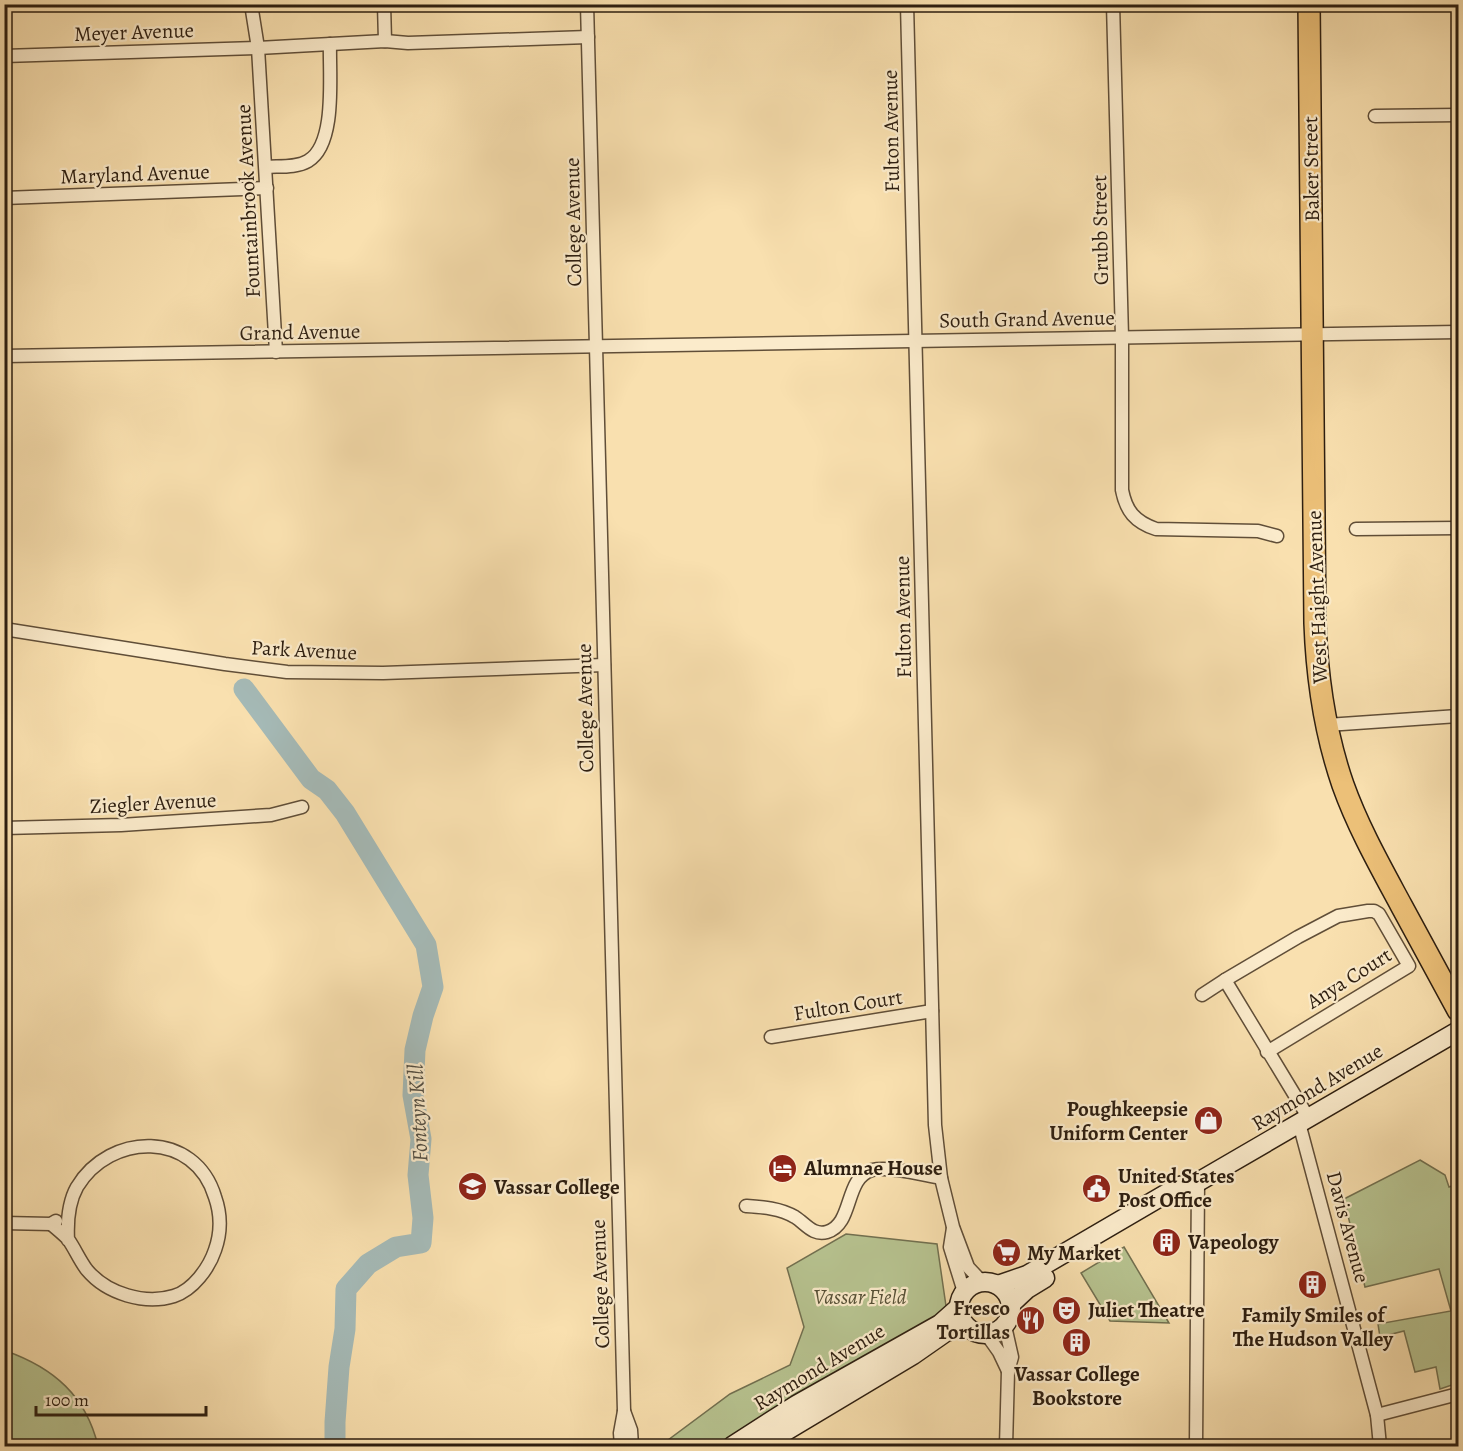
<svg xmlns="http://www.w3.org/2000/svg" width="1463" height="1451" font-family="Alegreya,serif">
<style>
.green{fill:#b7c390;stroke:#727050;stroke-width:1.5}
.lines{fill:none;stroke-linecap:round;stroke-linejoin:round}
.river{stroke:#a5bab7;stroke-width:21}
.minor-casing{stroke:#604e38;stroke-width:15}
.secondary-casing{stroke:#2d1e10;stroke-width:21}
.trunk-casing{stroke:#2d1e10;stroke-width:24}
.minor{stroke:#fbebcb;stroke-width:12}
.secondary{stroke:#fbebcb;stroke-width:18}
.trunk{stroke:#ecc078;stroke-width:21}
.labels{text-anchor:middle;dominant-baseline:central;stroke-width:4.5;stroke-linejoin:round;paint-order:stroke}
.street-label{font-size:21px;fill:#2d1e10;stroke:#fbebcb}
.poi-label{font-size:21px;font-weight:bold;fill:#2d1e10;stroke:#fbebcb;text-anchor:start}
.park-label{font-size:21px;font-style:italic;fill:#565036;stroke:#fbebcb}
.water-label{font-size:22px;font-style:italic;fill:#514d42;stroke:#fbebcb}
</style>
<rect width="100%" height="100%" fill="#f9e0af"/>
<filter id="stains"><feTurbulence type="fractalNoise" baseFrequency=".00333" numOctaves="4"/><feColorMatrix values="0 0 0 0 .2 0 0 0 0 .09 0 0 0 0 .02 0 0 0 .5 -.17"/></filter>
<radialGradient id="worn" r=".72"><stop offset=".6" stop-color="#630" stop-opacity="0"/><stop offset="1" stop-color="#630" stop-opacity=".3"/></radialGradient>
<g class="green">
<path d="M1420,1160L1445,1175L1449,1187L1458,1184V1383L1440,1389L1436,1367L1415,1372L1404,1331L1380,1337L1378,1324L1451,1311L1439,1269L1365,1287L1344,1199Z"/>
<path d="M846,1234L937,1244L946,1306L927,1330L733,1446H660L730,1394L790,1365L804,1327L787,1268Z"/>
<path d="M1124,1247L1169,1323L1110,1321L1081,1273Z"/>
<path d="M6,1351C54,1368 86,1396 98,1446H5L4,1352Z"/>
</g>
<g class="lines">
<path class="river" d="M244,689L311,779L327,790L345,813L426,945L433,987L423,1016L415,1050L413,1095L421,1139L418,1175L423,1218L421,1243L396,1247L368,1264L346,1289L345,1329L339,1367L335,1422V1446"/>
<defs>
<g id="minor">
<path d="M251,4L258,48L276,352"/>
<path d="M384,4L385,41"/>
<path d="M587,4L624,1411"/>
<path d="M907,4L935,1125L941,1178L953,1227L968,1267L982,1282"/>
<path d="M1113,4L1122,337V490C1126,511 1135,522 1156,529L1258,531L1277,536"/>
<path d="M4,56L258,48L385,41L408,43L588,37"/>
<path d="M1375,116L1458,115"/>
<path d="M266,167C279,166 296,168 308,161C337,144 329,74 330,44"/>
<path d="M4,198L267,188"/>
<path d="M4,356L1458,332"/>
<path d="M1356,529L1458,528"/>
<path d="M4,629L225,664L287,672L383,673L604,665"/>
<path d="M1327,725L1458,716"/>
<path d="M4,828L121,825L271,815L302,807"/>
<path d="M1225,980L1298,937L1338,916L1368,911H1374L1379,914L1409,966L1267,1052"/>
<path d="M1202,995L1225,980L1308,1117"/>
<path d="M771,1037L932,1011"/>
<path d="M1299,1123L1377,1415L1380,1446"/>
<path d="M746,1206C762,1207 780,1208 795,1217C806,1224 813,1236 827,1232C854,1224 844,1178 872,1170C890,1166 923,1175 941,1178"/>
<path d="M4,1223L51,1224L56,1221"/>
<path d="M51,1224C57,1229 63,1234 68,1239C75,1249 80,1261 87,1270C107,1294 145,1305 174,1296C193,1290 209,1268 215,1250C221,1233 221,1214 215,1197C195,1130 110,1132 77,1187C68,1203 67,1221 68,1240"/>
<path d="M953,1228L950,1247L964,1292"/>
<path d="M987,1335L999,1352L1008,1371L1012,1357L1005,1326"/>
<path d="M1377,1415L1458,1394"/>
<path d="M621,1446L620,1433L624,1411L631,1430L632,1446"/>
<path d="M1006,1446L1008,1371"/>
<path d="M1196,1446L1198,1182"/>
</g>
<g id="secondary">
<circle cx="985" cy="1308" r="26"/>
<path d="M998,1285L1027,1275L1169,1192L1179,1186L1198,1182L1458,1031"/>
<path d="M1011,1304L1027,1289L1045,1278"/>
<path d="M732,1446L796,1405L940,1324L958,1308"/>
<path d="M761,1446L913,1355L946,1332L965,1326"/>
</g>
<path id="trunk" d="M1309,4L1315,623C1317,678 1325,733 1343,785C1358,827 1380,866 1401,905C1420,940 1439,975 1458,1010"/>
</defs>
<use href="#minor" class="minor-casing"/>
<use href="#secondary" class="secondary-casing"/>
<use href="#trunk" class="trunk-casing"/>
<use href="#minor" class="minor"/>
<use href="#secondary" class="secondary"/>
<use href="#trunk" class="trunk"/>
</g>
<defs>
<symbol id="shop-disc" viewBox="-11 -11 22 22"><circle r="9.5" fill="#8f2418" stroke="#fbebcb"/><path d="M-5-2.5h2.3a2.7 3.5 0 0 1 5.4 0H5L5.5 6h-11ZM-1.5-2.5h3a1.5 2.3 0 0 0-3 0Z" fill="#fff"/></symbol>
<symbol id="hotel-disc" viewBox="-11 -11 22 22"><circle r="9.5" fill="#8f2418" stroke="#fbebcb"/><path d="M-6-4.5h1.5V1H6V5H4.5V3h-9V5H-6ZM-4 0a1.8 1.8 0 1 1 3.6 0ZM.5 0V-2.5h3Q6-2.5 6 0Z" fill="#fff"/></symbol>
<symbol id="university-disc" viewBox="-11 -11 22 22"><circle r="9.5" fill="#8f2418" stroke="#fbebcb"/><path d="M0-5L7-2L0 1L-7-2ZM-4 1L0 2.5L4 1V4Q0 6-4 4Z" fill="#fff"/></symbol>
<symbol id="civic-disc" viewBox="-11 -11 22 22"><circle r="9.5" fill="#8f2418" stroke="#fbebcb"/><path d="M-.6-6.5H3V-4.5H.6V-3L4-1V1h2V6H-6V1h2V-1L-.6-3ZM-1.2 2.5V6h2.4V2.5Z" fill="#fff"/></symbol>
<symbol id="building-disc" viewBox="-11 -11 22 22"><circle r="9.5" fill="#8f2418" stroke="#fbebcb"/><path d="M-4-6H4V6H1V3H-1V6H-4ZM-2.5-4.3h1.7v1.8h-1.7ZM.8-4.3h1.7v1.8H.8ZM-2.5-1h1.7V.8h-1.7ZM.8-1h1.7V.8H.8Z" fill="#fff"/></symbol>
<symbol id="supermarket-disc" viewBox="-11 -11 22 22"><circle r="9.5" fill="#8f2418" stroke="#fbebcb"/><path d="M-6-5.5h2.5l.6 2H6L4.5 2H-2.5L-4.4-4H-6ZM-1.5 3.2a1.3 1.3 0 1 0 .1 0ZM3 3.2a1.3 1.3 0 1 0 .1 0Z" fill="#fff"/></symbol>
<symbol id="theatre-disc" viewBox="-11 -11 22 22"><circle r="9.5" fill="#8f2418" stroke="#fbebcb"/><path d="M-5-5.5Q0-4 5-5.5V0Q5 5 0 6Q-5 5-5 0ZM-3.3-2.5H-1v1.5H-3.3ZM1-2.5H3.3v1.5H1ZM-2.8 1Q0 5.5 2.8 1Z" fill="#fff"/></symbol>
<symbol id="restaurant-disc" viewBox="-11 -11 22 22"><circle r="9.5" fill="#8f2418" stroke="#fbebcb"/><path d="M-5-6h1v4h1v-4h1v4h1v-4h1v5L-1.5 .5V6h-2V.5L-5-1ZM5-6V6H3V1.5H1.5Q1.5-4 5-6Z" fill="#fff"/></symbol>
</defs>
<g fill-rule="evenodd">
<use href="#shop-disc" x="1192" y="1104" width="33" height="33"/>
<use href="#hotel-disc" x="766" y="1152" width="33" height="33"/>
<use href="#university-disc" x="456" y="1170" width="33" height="33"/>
<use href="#civic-disc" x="1080" y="1172" width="33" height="33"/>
<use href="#building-disc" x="1150" y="1226" width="33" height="33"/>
<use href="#supermarket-disc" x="990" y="1236" width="33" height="33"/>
<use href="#building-disc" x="1296" y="1268" width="33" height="33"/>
<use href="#theatre-disc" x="1050" y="1294" width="33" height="33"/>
<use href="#restaurant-disc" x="1014" y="1304" width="33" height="33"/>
<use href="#building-disc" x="1060" y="1326" width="33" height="33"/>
</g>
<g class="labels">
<g class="street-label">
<text transform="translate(134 32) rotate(-2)">Meyer Avenue</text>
<text transform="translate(891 131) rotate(-91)">Fulton Avenue</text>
<text transform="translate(1311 169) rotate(-91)">Baker Street</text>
<text transform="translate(135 174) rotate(-2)">Maryland Avenue</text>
<text transform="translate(248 201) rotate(-93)">Fountainbrook Avenue</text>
<text transform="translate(573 222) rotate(-91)">College Avenue</text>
<text transform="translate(1100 230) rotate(-91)">Grubb Street</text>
<text transform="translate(1027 319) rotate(-1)">South Grand Avenue</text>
<text transform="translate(300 332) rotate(-1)">Grand Avenue</text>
<text transform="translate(1317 597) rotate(-92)">West Haight Avenue</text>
<text transform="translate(903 617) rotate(-91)">Fulton Avenue</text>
<text transform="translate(304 650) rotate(3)">Park Avenue</text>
<text transform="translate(585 708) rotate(-91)">College Avenue</text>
<text transform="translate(153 803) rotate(-3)">Ziegler Avenue</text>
<text transform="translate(1349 978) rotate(-32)">Anya Court</text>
<text transform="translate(848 1005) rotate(-9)">Fulton Court</text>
<text transform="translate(1317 1087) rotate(-31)">Raymond Avenue</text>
<text transform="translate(1348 1227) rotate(75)">Davis Avenue</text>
<text transform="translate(600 1284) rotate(-92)">College Avenue</text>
<text transform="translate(819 1367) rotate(-31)">Raymond Avenue</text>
</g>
<g class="poi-label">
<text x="1188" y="1109" text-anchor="end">Poughkeepsie<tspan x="1188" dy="24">Uniform Center</tspan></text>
<text x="804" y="1168">Alumnae House</text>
<text x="1118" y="1176">United States<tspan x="1118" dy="24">Post Office</tspan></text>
<text x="494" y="1187">Vassar College</text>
<text x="1188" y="1242">Vapeology</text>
<text x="1027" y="1253">My Market</text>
<text x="1010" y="1308" text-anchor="end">Fresco<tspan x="1010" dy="24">Tortillas</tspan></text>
<text x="1088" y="1310">Juliet Theatre</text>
<text x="1313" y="1315" text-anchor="middle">Family Smiles of<tspan x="1313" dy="24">The Hudson Valley</tspan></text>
<text x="1077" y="1374" text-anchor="middle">Vassar College<tspan x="1077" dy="24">Bookstore</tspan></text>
</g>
<g class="park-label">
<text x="860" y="1297">Vassar Field</text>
</g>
<g class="water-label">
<text transform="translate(418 1113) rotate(-93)">Fonteyn Kill</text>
</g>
</g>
<rect width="1463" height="1451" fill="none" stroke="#f9e0af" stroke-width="24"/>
<rect x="6" y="6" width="1451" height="1439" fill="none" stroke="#2d1e10" stroke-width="3"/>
<rect x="12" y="12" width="1439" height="1427" fill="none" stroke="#2d1e10" stroke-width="1.5"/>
<path d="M36 1406v9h170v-9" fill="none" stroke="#2d1e10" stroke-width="3"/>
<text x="45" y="1406" font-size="18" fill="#2d1e10" stroke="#fbebcb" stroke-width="4.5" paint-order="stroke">100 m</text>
<rect width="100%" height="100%" filter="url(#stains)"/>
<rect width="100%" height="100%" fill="url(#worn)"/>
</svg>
